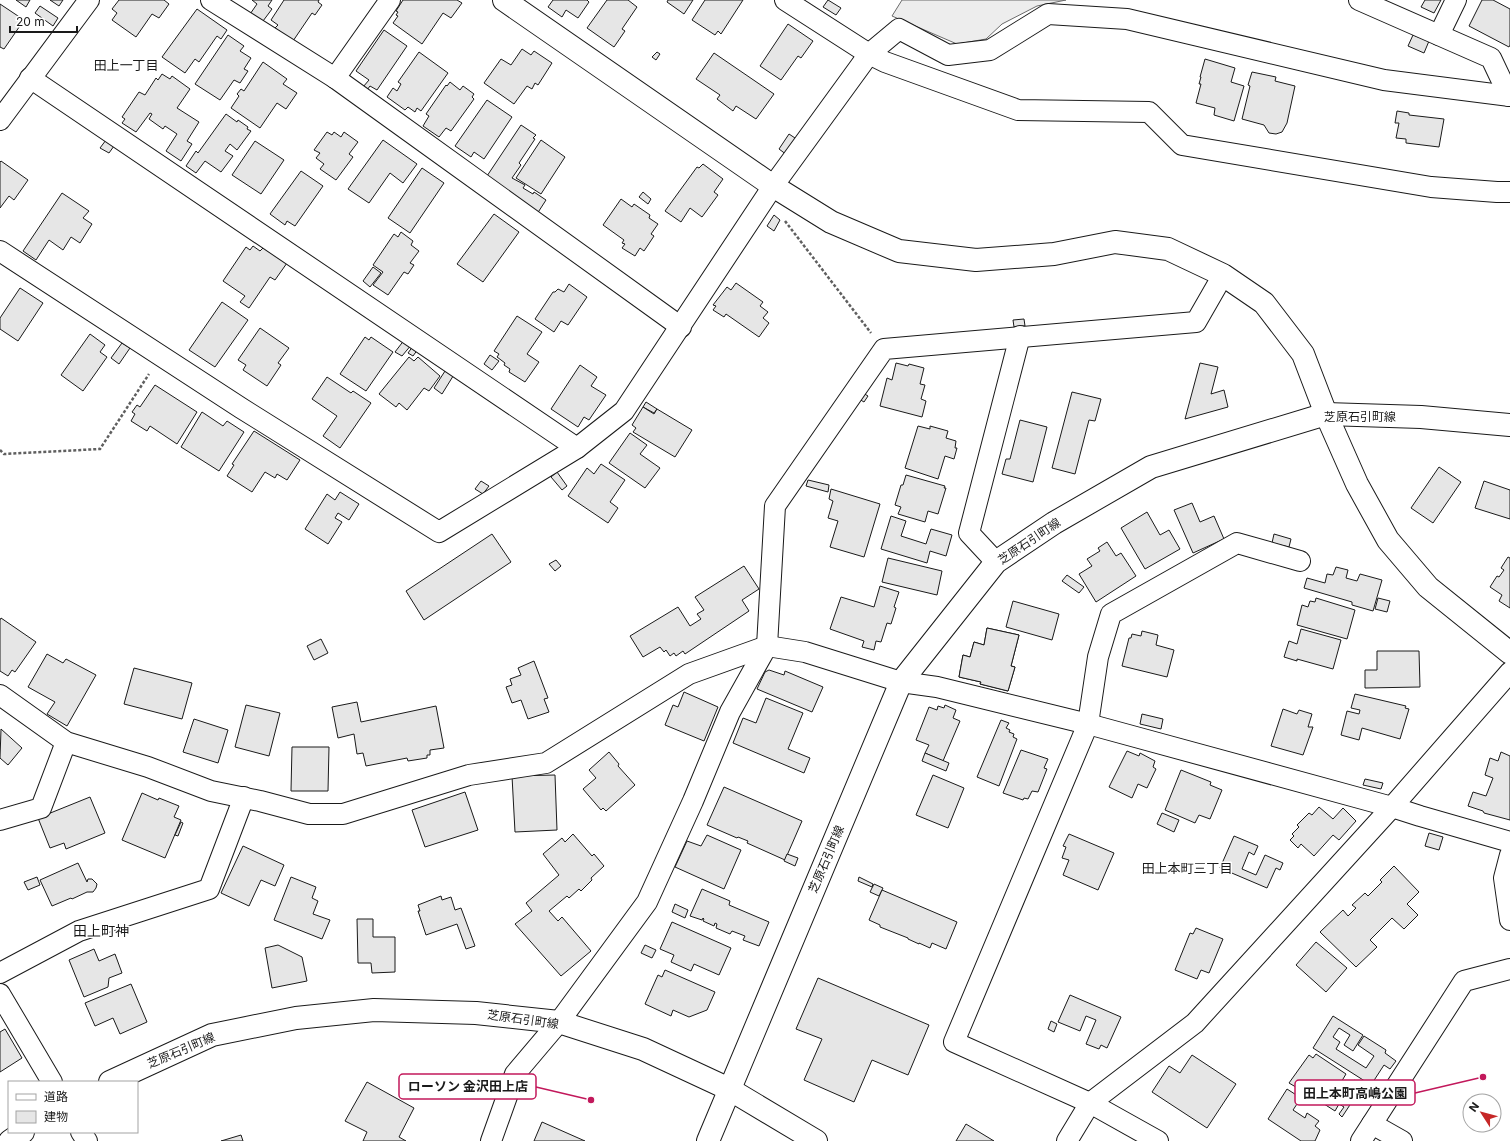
<svg xmlns="http://www.w3.org/2000/svg" width="1510" height="1141" font-family="Inter,'Noto Sans JP',sans-serif">
<style>
.built{fill:#ededed;stroke:#6a6a6a}
.building{fill:#e6e6e6;stroke:#1a1a1a}
.lines{fill:none;stroke-linecap:round;stroke-linejoin:round}
.street-casing{stroke:#1a1a1a;stroke-width:22}
.secondary-casing{stroke:#1a1a1a;stroke-width:24}
.path{stroke:#5f5f5f;stroke-width:2.5;stroke-dasharray:3 2;stroke-linecap:butt}
.street{stroke:#fff;stroke-width:20}
.secondary{stroke:#fff;stroke-width:22}
.labels{text-anchor:middle;dominant-baseline:central;stroke-width:3;stroke-linejoin:round;paint-order:stroke}
.street-label{font-size:12px;fill:#1a1a1a;stroke:#fff}
.neighbourhood-label{font-size:13px;fill:#1a1a1a;stroke:#fff}
.quarter-label{font-size:14px;fill:#1a1a1a;stroke:#fff}
.leader{fill:none;stroke:#c2185b;stroke-width:1.5}
.callout-dot{fill:#c2185b;stroke:#fff;stroke-width:1.5}
.callout{fill:#fff;stroke:#c2185b;stroke-width:1.5}
.callout-label{font-size:13px;text-anchor:middle;font-weight:bold;fill:#1a1a1a}
</style>
<rect width="100%" height="100%" fill="#fff"/>
<path class="built" d="M902,0H1066L1037,6L1002,24L986,39L957,44L892,16Z"/>
<g class="building">
<path d="M16,0H30L26,7Z"/>
<path d="M50,0H63L59,6Z"/>
<path d="M119,0H164L169,4L159,18L152,14L136,37L112,20L117,13L112,9Z"/>
<path d="M252,0H272L268,6L272,9L260,25L248,17L257,4Z"/>
<path d="M284,0H319L318,2L322,5L315,15L312,13L293,41L275,28L278,25L271,20Z"/>
<path d="M403,0H457L462,3L451,18L443,13L422,44L393,23L398,16L396,15L398,12L396,11Z"/>
<path d="M553,0H587L589,2L578,18L566,10L562,17L548,7Z"/>
<path d="M607,0H628L637,7L622,29L625,31L614,47L587,28Z"/>
<path d="M668,0H693L684,14L667,2Z"/>
<path d="M705,0H743L721,34L718,31L715,35L692,20Z"/>
<path d="M828,0L841,8L836,15L823,7Z"/>
<path d="M1425,0H1441L1434,13L1421,7Z"/>
<path d="M1482,0H1493L1510,9V45L1509,47L1469,26Z"/>
<path d="M0,4L24,20L4,49L0,47Z"/>
<path d="M40,6L58,18L53,26L35,13Z"/>
<path d="M197,9L227,30L221,39L217,36L199,62L195,59L185,73L162,57Z"/>
<path d="M788,24L813,41L801,58L798,56L781,80L760,66Z"/>
<path d="M384,30L407,46L377,90L370,86L367,90L363,87L369,80L356,71Z"/>
<path d="M228,35L244,46L240,51L251,58L244,69L248,71L240,83L234,80L220,100L195,84Z"/>
<path d="M1413,35L1429,41L1424,53L1408,46Z"/>
<path d="M522,49L531,55L534,51L552,63L538,85L535,83L532,89L527,86L514,104L484,83L501,59L511,65Z"/>
<path d="M419,52L448,73L421,111L417,108L415,112L408,107L405,110L387,97L393,88L397,91L401,84L398,82Z"/>
<path d="M657,52L660,54L656,60L652,57Z"/>
<path d="M714,53L774,94L756,119L736,106L733,111L717,99L720,95L696,79Z"/>
<path d="M1205,59L1235,68L1231,82L1244,86L1234,121L1214,115L1215,108L1196,103L1201,84H1199L1201,77H1200Z"/>
<path d="M263,62L287,79L283,84L297,93L286,109L277,103L260,128L231,108L239,96L237,94L241,89L244,91Z"/>
<path d="M1252,72L1276,77L1275,81L1295,86L1287,123L1282,132L1276,134L1269,133L1264,125L1242,119L1250,86L1248,85Z"/>
<path d="M162,74L170,79L172,76L190,89L177,108L199,122L187,141L192,144L181,161L166,151L177,134L165,126L163,129L149,119L152,114L150,113L136,132L122,123L125,119L122,117L139,92L145,95L156,78L158,80Z"/>
<path d="M450,82L460,90L463,86L474,94L472,97L474,99L451,131L446,128L439,137L423,126L429,116L426,114L446,85L447,86Z"/>
<path d="M487,100L512,117L484,159L474,152L471,157L455,146Z"/>
<path d="M1397,111L1409,113V115L1444,119L1439,147L1406,143V139L1396,138L1399,123H1395Z"/>
<path d="M226,114L237,122L238,120L248,127L247,129L251,131L237,150L230,144L225,151L233,156L221,172L205,161L196,173L186,166L196,151L198,153Z"/>
<path d="M521,125L536,135L533,138L535,139L519,163L521,165L512,178L525,185L523,188L533,194L534,192L546,200L537,214L485,179Z"/>
<path d="M327,132L332,135L334,132L341,137L344,132L358,142L349,154L353,157L336,180L320,169L324,164L316,158L320,153L314,150Z"/>
<path d="M789,134L798,140L787,155L779,149Z"/>
<path d="M106,140L114,146L109,153L100,148Z"/>
<path d="M383,140L417,164L403,183L390,173L369,203L348,189Z"/>
<path d="M541,140L565,157L541,194L516,178Z"/>
<path d="M255,141L284,160L261,194L232,175Z"/>
<path d="M1,161L28,180L14,200L9,196L0,208V162Z"/>
<path d="M703,164L723,179L714,192L718,195L702,217L690,208L681,222L665,211L697,167L699,168Z"/>
<path d="M422,168L444,183L410,233L388,218Z"/>
<path d="M301,171L323,186L295,226L287,221L285,225L270,214Z"/>
<path d="M643,192L651,199L648,204L639,197Z"/>
<path d="M62,193L89,211L83,218L92,224L80,243L71,237L63,250L49,240L36,260L23,251Z"/>
<path d="M621,199L632,207L634,204L650,215L649,218L658,224L651,234L654,236L644,251L640,248L635,256L622,248L625,244L622,243L624,240L603,225Z"/>
<path d="M494,214L519,232L483,282L457,264Z"/>
<path d="M774,215L780,220L774,231L767,226Z"/>
<path d="M401,232L413,241L411,245L419,251L410,263L414,265L408,274L404,272L388,295L373,285L383,272L373,265L394,234L398,237Z"/>
<path d="M253,246L260,251L264,247L287,263L275,280L270,277L249,308L240,302L245,296L223,281L246,247L250,250Z"/>
<path d="M373,267L381,273L370,287L363,281Z"/>
<path d="M736,283L763,302L760,306L768,312L763,318L769,323L759,337L726,314L724,317L713,310L716,306L713,305L727,287L731,290Z"/>
<path d="M569,284L587,297L568,325L561,321L554,332L535,319L553,292H555L558,289L564,292Z"/>
<path d="M20,288L43,303L18,341L0,329V318Z"/>
<path d="M222,302L248,320L215,367L189,350Z"/>
<path d="M517,316L542,332L527,354L539,362L525,382L509,372L510,369L504,365L505,363L497,357L499,354L494,351Z"/>
<path d="M1024,319L1025,326L1014,327L1013,320Z"/>
<path d="M260,328L289,348L278,363L281,365L267,386L243,370L246,365L238,360Z"/>
<path d="M90,334L105,345L100,352L107,357L83,391L61,375Z"/>
<path d="M365,337L369,340L371,337L393,352L366,391L340,374Z"/>
<path d="M405,339L412,344L402,356L395,352Z"/>
<path d="M122,343L130,348L119,364L111,358Z"/>
<path d="M413,346L418,349L413,356L408,353Z"/>
<path d="M490,355L499,361L492,370L484,364Z"/>
<path d="M409,357L414,361L418,357L440,376L429,391L424,388L407,410L399,403L396,407L379,394Z"/>
<path d="M896,363L908,366L909,364L924,368L920,384L925,385L921,399L926,401L922,417L880,406L887,378L892,380Z"/>
<path d="M1200,363L1218,367L1211,394L1224,390L1228,407L1185,419Z"/>
<path d="M580,365L597,377L591,386L606,395L589,420L584,417L578,427L551,409Z"/>
<path d="M447,368L455,373L442,394L434,388Z"/>
<path d="M327,377L351,393L353,391L371,403L340,448L323,436L337,416L312,399Z"/>
<path d="M155,385L197,412L177,444L150,426L147,431L131,421L135,414L132,412L137,405L140,407Z"/>
<path d="M1072,392L1101,399L1095,421L1089,420L1075,474L1052,468Z"/>
<path d="M863,393L868,396L864,402L859,399Z"/>
<path d="M646,402L657,409L654,413L643,407Z"/>
<path d="M643,407L654,414L657,409L692,430L675,457L633,432L636,428L632,425Z"/>
<path d="M202,412L223,426L227,421L244,432L219,471L181,447Z"/>
<path d="M1020,420L1047,427L1033,482L1002,474L1006,459H1010Z"/>
<path d="M918,426L930,429V426L948,431L946,438L956,441L955,448H957L954,459L945,456L938,479L905,468Z"/>
<path d="M254,431L300,460L287,480L277,474L275,478L265,472L252,492L227,476L234,465L232,464Z"/>
<path d="M630,433L647,445L640,454L660,468L645,488L609,463Z"/>
<path d="M601,464L625,480L610,502L618,508L608,523L568,496L587,468L594,474Z"/>
<path d="M1439,467L1461,482L1433,523L1411,508Z"/>
<path d="M557,472L567,486L562,490L551,477Z"/>
<path d="M906,475L945,486L944,488H946L938,514L928,511L925,522L898,514L901,507L895,505L901,485H903Z"/>
<path d="M808,480L829,485L828,492L806,486Z"/>
<path d="M481,481L489,486L483,494L475,489Z"/>
<path d="M1484,481L1510,490V519L1475,508Z"/>
<path d="M831,489L880,504L864,557L830,547L838,521L828,518L833,501L829,499Z"/>
<path d="M340,492L359,504L349,520L338,513L335,518L342,522L328,544L305,529L327,494L335,500Z"/>
<path d="M1192,503L1200,522L1214,516L1224,539L1193,553L1174,510Z"/>
<path d="M1147,512L1160,535L1169,530L1180,549L1145,569L1121,528Z"/>
<path d="M891,516L906,521L901,536L926,544L931,529L952,535L946,556L930,551L927,563L881,549Z"/>
<path d="M492,534L511,562L424,620L406,591Z"/>
<path d="M1274,534L1291,539L1289,547L1272,543Z"/>
<path d="M1107,542L1116,556L1121,553L1136,576L1096,602L1079,574L1092,566L1087,559L1100,551L1098,548Z"/>
<path d="M1508,557L1510,558V608L1499,601L1502,595L1490,587L1497,576L1499,577L1504,570L1501,568Z"/>
<path d="M888,558L942,571L937,595L882,582Z"/>
<path d="M556,560L561,566L555,571L549,564Z"/>
<path d="M744,566L759,589L742,600L749,611L685,654L683,651L676,656L674,653L670,656L666,650L664,652L660,647L643,657L630,636L678,607L690,626L701,619L697,614L704,610L695,597Z"/>
<path d="M1336,567L1348,570L1346,578L1357,581L1360,574L1382,580L1373,611L1352,605V602L1304,588L1307,578L1325,583L1327,574L1333,575Z"/>
<path d="M1067,575L1084,587L1079,593L1062,581Z"/>
<path d="M880,586L899,592L894,607L896,608L891,624L887,623L881,642L876,641L874,650L862,647L864,641L830,629L841,597L874,607Z"/>
<path d="M1316,598L1355,610L1347,639L1297,625L1302,605L1308,607L1310,601L1315,602Z"/>
<path d="M1378,598L1390,601L1387,612L1375,609Z"/>
<path d="M1013,601L1059,614L1052,640L1006,627Z"/>
<path d="M1,618L36,642L15,672L12,670L8,676L0,671V620Z"/>
<path d="M987,628L1019,635L1011,666L1015,667L1008,691L980,684L981,682L959,677L963,655L970,657L974,642L984,645Z"/>
<path d="M987,628L1019,635L1011,666L1015,667L1008,691L980,684L981,682L959,677L963,655L970,657L974,642L984,645Z"/>
<path d="M1301,629L1341,640L1333,669L1297,659V661L1284,657L1289,641L1297,644Z"/>
<path d="M1142,631L1158,635L1156,645L1174,650L1167,677L1122,666L1129,638H1131L1132,634L1141,636Z"/>
<path d="M321,639L328,653L314,660L307,646Z"/>
<path d="M1377,651H1419L1420,687L1365,688V670H1377Z"/>
<path d="M47,654L63,663L66,659L96,675L67,726L47,714L55,702L28,687Z"/>
<path d="M534,661L548,698L544,699L549,712L528,719L521,700L512,703L506,687L512,685L510,679L521,675L518,668Z"/>
<path d="M134,668L192,683L182,719L124,704Z"/>
<path d="M769,670L784,675L785,671L823,687L812,712L757,689L765,672Z"/>
<path d="M684,692L718,707L704,741L665,725L673,705L678,707Z"/>
<path d="M1355,694L1406,706L1405,708L1409,709L1400,739L1362,728L1359,740L1341,735L1347,711L1359,714L1360,710L1351,708Z"/>
<path d="M766,698L803,713L788,749L810,758L804,773L733,743L743,718L756,723Z"/>
<path d="M357,702L361,722L436,706L444,748L430,750V755H427V758L408,761L407,758L366,766L363,753L357,754L354,734L338,738L332,707Z"/>
<path d="M246,705L280,713L269,756L235,747Z"/>
<path d="M945,705L956,710L953,718L960,721L943,761L925,753L929,745L916,740L929,707L937,710L938,706L944,708Z"/>
<path d="M1283,709L1297,714L1299,710L1312,714L1308,727H1313L1303,755L1271,746Z"/>
<path d="M1142,714L1163,719L1161,729L1140,724Z"/>
<path d="M194,719L228,730L218,763L183,752Z"/>
<path d="M1001,720L1009,723L1006,728L1010,730L1009,732L1014,734L1013,737L1017,739L999,786L977,777Z"/>
<path d="M1,729L22,748L8,765L0,758Z"/>
<path d="M292,747H329L328,791H291Z"/>
<path d="M1021,750L1048,759L1044,768L1047,769L1038,792L1032,791L1028,799L1024,798L1023,800L1003,793Z"/>
<path d="M1127,751L1139,756L1140,753L1155,761L1153,767L1156,769L1147,788L1138,784L1132,798L1109,787Z"/>
<path d="M609,752L619,764L618,766L635,785L606,811L603,808L601,810L583,789L596,778L589,770Z"/>
<path d="M1501,752L1510,756V820L1484,813L1483,811L1468,806L1473,792L1486,796L1493,778L1485,775L1490,758L1498,761Z"/>
<path d="M925,753L949,763L946,771L922,761Z"/>
<path d="M1181,770L1211,782L1210,785L1222,790L1210,819L1199,815L1195,823L1165,810Z"/>
<path d="M555,775L557,830L515,832L512,776Z"/>
<path d="M933,775L964,788L948,828L916,815Z"/>
<path d="M1365,779L1383,783L1381,789L1363,785Z"/>
<path d="M724,787L802,821L785,860L747,843L748,841L738,837L737,838L707,825Z"/>
<path d="M465,792L478,830L425,847L412,810Z"/>
<path d="M142,793L158,800L159,798L179,806L174,817L181,820L165,858L122,840Z"/>
<path d="M90,797L105,833L66,849L64,843L50,848L38,818Z"/>
<path d="M1319,807L1333,819L1343,808L1356,821L1339,840L1333,835L1314,856L1301,844L1298,848L1290,840L1294,836L1292,834L1299,827L1297,825L1309,813L1312,815Z"/>
<path d="M1162,813L1179,820L1174,832L1157,824Z"/>
<path d="M181,822L183,823L178,836L175,835Z"/>
<path d="M1429,833L1443,837L1439,850L1425,846Z"/>
<path d="M573,834L592,856L594,854L604,866L591,878L592,880L581,891L579,889L569,898L567,896L549,911L558,921L562,917L591,951L561,976L515,924L532,911L526,903L559,875L543,854L562,838L565,842Z"/>
<path d="M1069,834L1114,853L1098,890L1063,875L1069,860L1062,858L1066,847L1063,846Z"/>
<path d="M707,835L741,850L724,889L675,867L687,841L701,846Z"/>
<path d="M1234,836L1258,846L1254,855L1249,852L1242,869L1256,875L1265,855L1283,863L1280,870L1276,868L1267,888L1220,868Z"/>
<path d="M243,846L284,865L275,886L261,880L249,906L221,893Z"/>
<path d="M787,854L798,858L795,866L784,861Z"/>
<path d="M78,863L87,882L88,879H92L97,884L96,888L93,892H87L72,899L71,898L52,906L40,880Z"/>
<path d="M1394,866L1419,892L1407,904L1418,915L1404,929L1392,918L1370,940L1377,947L1356,967L1320,932L1343,910L1348,916L1356,908L1352,905L1365,893L1368,896L1382,882L1380,880Z"/>
<path d="M37,877L40,885L28,890L24,882Z"/>
<path d="M291,877L316,887L312,898L318,901L313,914L330,920L322,939L274,920Z"/>
<path d="M859,877L873,884L872,887L858,881Z"/>
<path d="M874,884L883,888L879,896L870,892Z"/>
<path d="M702,889L730,901L729,905L769,922L759,946L743,940L745,936L732,931L730,934L716,928L717,924L715,923L714,926L703,921L704,919L703,918L702,920L690,916Z"/>
<path d="M882,890L957,922L946,949L932,943L930,948L919,943V944L908,939V938L880,927V925L869,920Z"/>
<path d="M441,896L442,900L451,897L455,910L461,908L475,946L466,949L457,924L426,935L418,911H420L418,905Z"/>
<path d="M675,904L688,910L685,918L672,912Z"/>
<path d="M357,919H373V937H395V972L372,973L371,963H358Z"/>
<path d="M672,922L731,948L719,975L694,964L691,971L671,962L674,955L660,949Z"/>
<path d="M1196,928L1223,939L1209,973L1201,970L1197,979L1175,970L1190,933L1193,934Z"/>
<path d="M1316,942L1347,968L1326,992L1296,965Z"/>
<path d="M278,945L302,957L307,981L272,988L265,948Z"/>
<path d="M645,945L656,950L652,958L641,953Z"/>
<path d="M94,949L99,961L115,954L122,973L109,978L108,987L84,997L69,960Z"/>
<path d="M665,970L715,992L707,1010L689,1017L673,1010L671,1016L645,1004L658,975L662,977Z"/>
<path d="M818,978L929,1025L908,1075L872,1060L854,1102L804,1080L822,1039L796,1029Z"/>
<path d="M131,984L147,1022L120,1034L113,1018L95,1026L85,1003Z"/>
<path d="M1070,995L1121,1017L1107,1048L1101,1045L1099,1049L1086,1044L1096,1020L1086,1016L1080,1031L1058,1022Z"/>
<path d="M1333,1016L1363,1035L1353,1051L1344,1045L1350,1035L1339,1028L1333,1037L1340,1042L1336,1049L1366,1068L1374,1056L1358,1045L1364,1036L1386,1050L1385,1053L1396,1061L1390,1069L1384,1065L1371,1085L1313,1048Z"/>
<path d="M1051,1021L1057,1024L1054,1032L1048,1029Z"/>
<path d="M5,1029L22,1058L0,1072V1032Z"/>
<path d="M1316,1054L1346,1074L1337,1089L1345,1094L1354,1080L1363,1085L1342,1117L1339,1114L1344,1107L1339,1104L1335,1111L1310,1095L1313,1089L1310,1087L1306,1093L1289,1083L1309,1055L1313,1058Z"/>
<path d="M1192,1055L1236,1084L1207,1128L1152,1092L1169,1066L1180,1073Z"/>
<path d="M367,1082L414,1108L399,1137L406,1141H363L367,1132L345,1121Z"/>
<path d="M1287,1089L1301,1098L1293,1110L1305,1118L1307,1113L1319,1121L1315,1126L1320,1130L1315,1141H1301L1268,1119Z"/>
<path d="M542,1122L585,1141H534Z"/>
<path d="M966,1124L994,1141H956Z"/>
<path d="M241,1135L243,1141H221Z"/>
</g>
<g class="lines">
<defs>
<g id="street">
<path d="M211,0L335,78L681,327"/>
<path d="M785,0L869,54L885,62L1018,110L1149,112L1182,145L1431,187L1497,192H1510"/>
<path d="M1359,0L1491,58L1509,96"/>
<path d="M1439,35L1456,0"/>
<path d="M30,78L577,448"/>
<path d="M335,78L390,0"/>
<path d="M0,120L89,0"/>
<path d="M0,251L241,408L439,532L577,448L624,411L773,186L869,54L899,29L948,55L990,50L1048,14L1127,19L1384,80L1510,96"/>
<path d="M996,562L969,533L1020,336"/>
<path d="M0,695L66,742L148,767L211,791L260,801L309,814H343L469,775L546,763L689,674L767,646L805,652L901,682L937,687L1088,724L1392,807L1420,816L1510,842"/>
<path d="M0,820L41,808L66,742"/>
<path d="M1510,855L1504,878L1510,920"/>
<path d="M0,973L79,931L209,889L244,797"/>
<path d="M0,994L52,1082"/>
<path d="M1372,1124L1402,1141"/>
<path d="M81,1132L87,1141"/>
<path d="M491,1141L515,1074L559,1022L647,902L693,801L730,712L767,646L775,506L884,349L1196,322L1223,275"/>
<path d="M1067,1141L1090,1103L1195,1023L1392,807L1510,672"/>
<path d="M1158,1141L1090,1103L954,1042L1088,724L1098,657L1111,614L1237,543L1300,561"/>
<path d="M1361,1141L1464,981L1510,969"/>
</g>
<g id="secondary">
<path d="M504,0L773,186L831,222L899,251L976,260L1054,254L1115,242L1168,249L1223,275L1264,303L1303,354L1326,414L1357,484L1388,540L1428,587L1510,653"/>
<path d="M110,1082L212,1035L296,1018L374,1010L476,1013L559,1022L643,1049L729,1089L816,1141"/>
<path d="M10,1141L23,1132"/>
<path d="M708,1141L901,682L996,562L1054,523L1151,467L1326,414L1421,417L1510,425"/>
</g>
</defs>
<use href="#street" class="street-casing"/>
<use href="#secondary" class="secondary-casing"/>
<g class="path">
<path d="M785,221L871,333"/>
<path d="M0,450L4,454L100,449L149,374"/>
</g>
<use href="#street" class="street"/>
<use href="#secondary" class="secondary"/>
</g>
<g class="labels">
<g class="street-label">
<text x="1360" y="416">芝原石引町線</text>
<text transform="translate(1029 541) rotate(-34)">芝原石引町線</text>
<text transform="translate(826 859) rotate(-67)">芝原石引町線</text>
<text transform="translate(523 1019) rotate(8)">芝原石引町線</text>
<text transform="translate(181 1050) rotate(-23)">芝原石引町線</text>
</g>
<g class="neighbourhood-label">
<text x="126" y="65">田上一丁目</text>
<text x="1187" y="868">田上本町三丁目</text>
</g>
<g class="quarter-label">
<text x="101" y="930">田上町神</text>
</g>
</g>
<path class="leader" d="M591 1100L536 1087M1483 1077L1415 1093"/>
<g class="callout-dot">
<circle cx="591" cy="1100" r="4"/>
<circle cx="1483" cy="1077" r="4"/>
</g>
<g class="callout">
<rect x="399" y="1074" width="137" height="25" rx="4"/>
<rect x="1295" y="1080" width="120" height="25" rx="4"/>
</g>
<g class="callout-label">
<text x="468" y="1091">ローソン 金沢田上店</text>
<text x="1355" y="1098">田上本町高嶋公園</text>
</g>
<rect x="8" y="1081" width="130" height="52" fill="#ffffff" stroke="#a3a3a3"/>
<rect x="16" y="1094" width="20" height="6" fill="#ffffff" stroke="#a3a3a3"/>
<text x="44" y="1101" font-size="12" fill="#1a1a1a">道路</text>
<rect x="16" y="1111" width="20" height="12" fill="#e6e6e6" stroke="#a3a3a3"/>
<text x="44" y="1121" font-size="12" fill="#1a1a1a">建物</text>
<g transform="translate(1482 1113) rotate(306)"><circle r="19" fill="#ffffff" stroke="#a3a3a3"/>
<path d="M0-3L7 15L0 10L-7 15Z" fill="#c62828"/>
<text y="-6" font-size="11" font-weight="bold" text-anchor="middle" fill="#1a1a1a">N</text>
</g>
<path d="M10 26v6h67v-6" fill="none" stroke="#1a1a1a" stroke-width="2"/>
<text x="16" y="26" font-size="12" fill="#1a1a1a" stroke="#ffffff" stroke-width="3" paint-order="stroke">20 m</text>
</svg>
